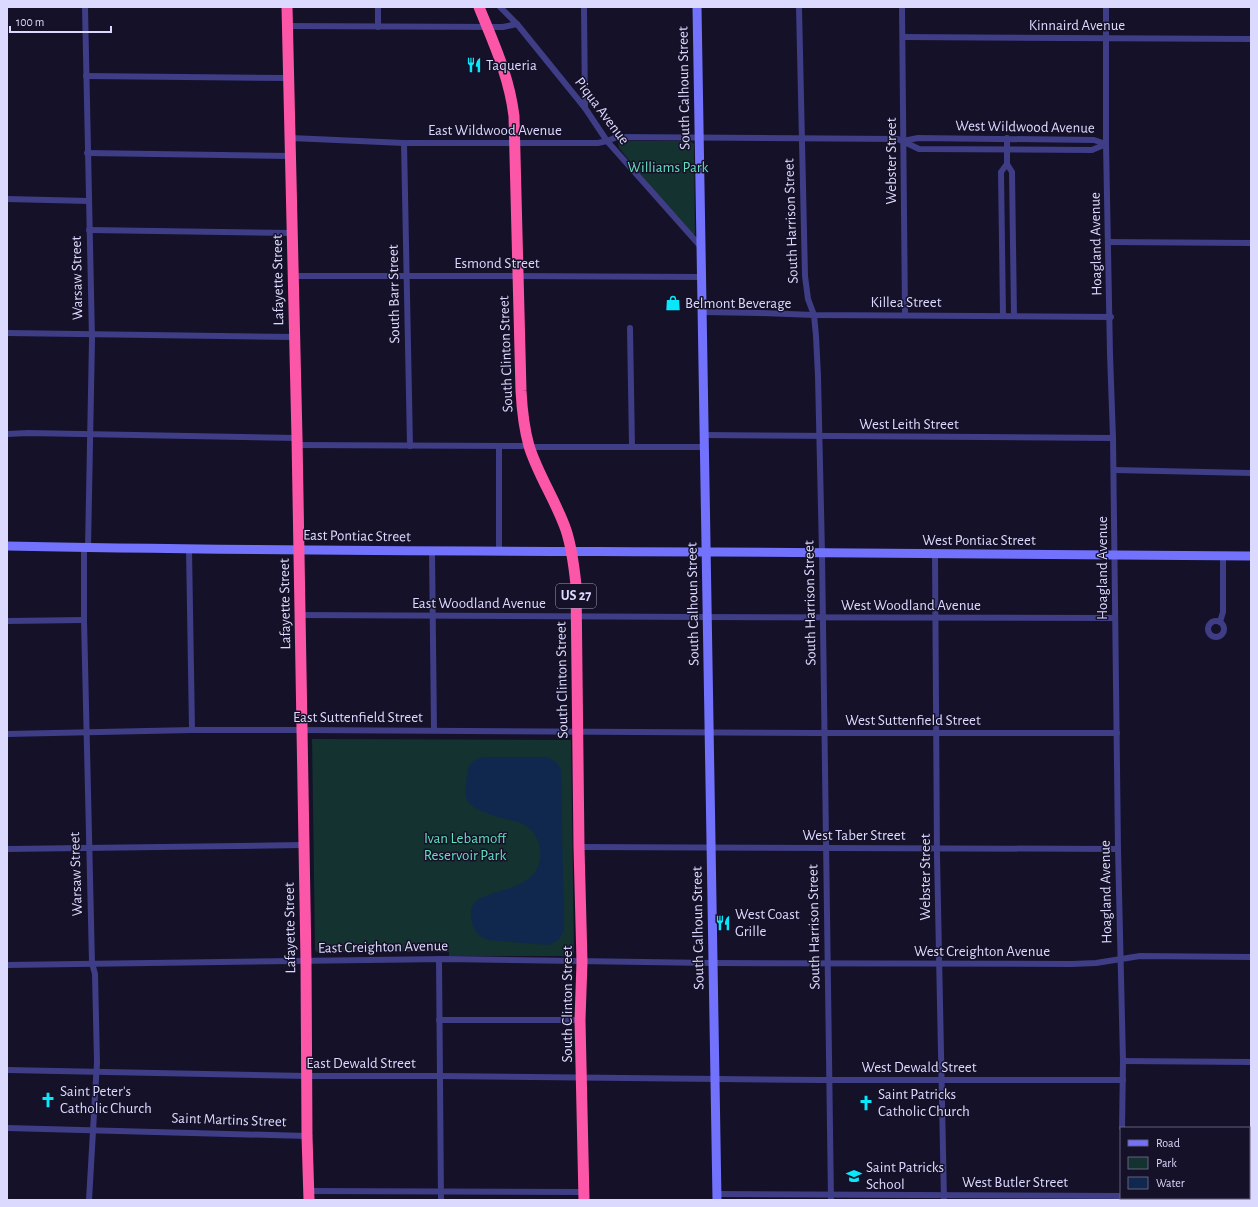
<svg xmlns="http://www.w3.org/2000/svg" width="1258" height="1207" font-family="'Alegreya Sans',sans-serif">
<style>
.green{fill:#143230}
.water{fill:#10284d}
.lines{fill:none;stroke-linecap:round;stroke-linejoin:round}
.street{stroke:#3e3d86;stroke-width:6}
.secondary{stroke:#7272fc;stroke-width:9}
.highway{stroke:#fc56a9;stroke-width:11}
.labels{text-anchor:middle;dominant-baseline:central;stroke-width:3;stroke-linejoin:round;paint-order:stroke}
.shield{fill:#141128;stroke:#a09dbe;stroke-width:1}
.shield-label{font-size:14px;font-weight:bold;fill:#dcd9fe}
.street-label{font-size:15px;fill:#dcd9fe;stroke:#141128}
.poi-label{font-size:15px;fill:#dcd9fe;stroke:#141128;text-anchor:start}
.park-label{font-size:15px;fill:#65debd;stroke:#141128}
</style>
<rect width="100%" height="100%" fill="#141128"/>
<g class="green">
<path d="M621,141H690L694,144L695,234L693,236L690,235L619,148L618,143Z"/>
<path d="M312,739L571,740L574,953L566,956H449V952H317L315,950Z"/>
</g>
<path class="water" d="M484,757H546C553,759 558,762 561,770L564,929C562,937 557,942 549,945L488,940C478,936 475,932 472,923C470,915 470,906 477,900C481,897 487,896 491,894C515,886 543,882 540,849C539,837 531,828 521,823C508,819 473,813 467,800C464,793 466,783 467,776C467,765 473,759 484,757Z"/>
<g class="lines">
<g class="street">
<path d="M85,7L92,339L88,548"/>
<path d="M378,7V27"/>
<path d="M500,7L517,24L585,108L607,141L701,247"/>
<path d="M584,7L585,108"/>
<path d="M799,7L805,276L808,299L814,315L816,336L818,376L822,553L831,1200"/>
<path d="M902,7L905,315"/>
<path d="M1106,7V144L1110,354L1113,438L1118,849L1123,1061L1122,1128"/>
<path d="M288,26L503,27L517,24"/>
<path d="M903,37L1251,39"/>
<path d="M86,76L289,78"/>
<path d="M291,138L404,143H598L607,141L617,137L898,139L919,149L1092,150L1106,144"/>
<path d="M1007,138V164L1012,172L1014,316"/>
<path d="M903,141L918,138L1094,140L1106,144"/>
<path d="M404,143L410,446"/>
<path d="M87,153L291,156"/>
<path d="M7,199L89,201"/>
<path d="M89,230L292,233"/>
<path d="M1108,242L1251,243"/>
<path d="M293,276H518L701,277"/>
<path d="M702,312L760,313L814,315L1111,317"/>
<path d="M1003,315L1001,172L1007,164"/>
<path d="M630,328L632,447"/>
<path d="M7,333L294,337"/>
<path d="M7,434L28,433L297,438"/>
<path d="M704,435L1113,438"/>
<path d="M297,445L522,446"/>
<path d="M499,446V552"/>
<path d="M530,447H704"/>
<path d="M1114,470L1251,473"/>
<path d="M84,548V620L92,963L95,974L97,1062L89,1200"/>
<path d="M189,548L192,730"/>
<path d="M432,551L434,730"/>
<path d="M935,554L937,856L944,1200"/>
<path d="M299,615L699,617L1115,618"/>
<path d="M7,621L84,620"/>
<circle cx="1216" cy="629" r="8"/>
<path d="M1220,622L1223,612V556"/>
<path d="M7,734L192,730H302L817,733H1117"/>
<path d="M579,847L1118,849"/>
<path d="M7,849L303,845"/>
<path d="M439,959L441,1200"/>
<path d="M7,965L446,959L712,963L1072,964L1096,963L1140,956L1251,957"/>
<path d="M439,1020H580"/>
<path d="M1123,1061L1251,1062"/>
<path d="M7,1070L307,1076H440L821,1080H1123"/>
<path d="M7,1128L307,1136"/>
<path d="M1249,1161H1251"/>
<path d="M309,1191L584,1192"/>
<path d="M717,1194L1121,1196"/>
<path d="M1249,1197H1251"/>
</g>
<g class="secondary">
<path d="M697,7L717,1200"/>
<path d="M7,546C243,551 479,551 715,552L1251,556"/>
</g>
<g class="highway">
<path d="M287,7L297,438L306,961L307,1136L309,1200"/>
<path d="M479,7C494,44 509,76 514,116L521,391C522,410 524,428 529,446C538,475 556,501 566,530C572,548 574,566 576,585L579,847L582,962L580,1020L584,1200"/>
</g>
</g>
<defs>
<symbol id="restaurant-bare" viewBox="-9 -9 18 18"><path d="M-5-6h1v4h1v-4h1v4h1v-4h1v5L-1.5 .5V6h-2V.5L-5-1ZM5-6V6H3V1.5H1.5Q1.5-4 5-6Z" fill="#09e7fa" stroke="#141128" stroke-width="2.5" paint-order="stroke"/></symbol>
<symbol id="shop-bare" viewBox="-9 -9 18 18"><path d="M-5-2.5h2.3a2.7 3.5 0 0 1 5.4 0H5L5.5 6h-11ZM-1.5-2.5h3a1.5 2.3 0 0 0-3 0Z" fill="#09e7fa" stroke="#141128" stroke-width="2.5" paint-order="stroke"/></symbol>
<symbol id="church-bare" viewBox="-9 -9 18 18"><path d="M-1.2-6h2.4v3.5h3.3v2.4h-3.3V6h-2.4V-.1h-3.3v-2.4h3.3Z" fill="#09e7fa" stroke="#141128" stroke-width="2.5" paint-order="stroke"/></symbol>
<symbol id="school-bare" viewBox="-9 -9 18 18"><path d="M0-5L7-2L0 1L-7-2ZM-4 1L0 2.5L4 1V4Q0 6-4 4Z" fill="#09e7fa" stroke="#141128" stroke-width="2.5" paint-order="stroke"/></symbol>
</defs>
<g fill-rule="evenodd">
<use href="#restaurant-bare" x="463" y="54" width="22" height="22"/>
<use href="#shop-bare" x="662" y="292" width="22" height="22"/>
<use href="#restaurant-bare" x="712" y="912" width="22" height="22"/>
<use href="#church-bare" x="37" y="1089" width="22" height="22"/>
<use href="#church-bare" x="855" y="1092" width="22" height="22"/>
<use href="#school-bare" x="843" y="1165" width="22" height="22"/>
</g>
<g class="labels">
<rect class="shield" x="556" y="584" width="40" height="24" rx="3"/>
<g class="shield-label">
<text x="576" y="596">US 27</text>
</g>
<g class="street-label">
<text x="1077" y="25">Kinnaird Avenue</text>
<text transform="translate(684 88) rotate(-91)">South Calhoun Street</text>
<text transform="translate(602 111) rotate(53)">Piqua Avenue</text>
<text transform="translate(1025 127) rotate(1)">West Wildwood Avenue</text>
<text x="495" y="130">East Wildwood Avenue</text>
<text transform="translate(891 161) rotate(-90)">Webster Street</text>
<text transform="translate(791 221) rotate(-92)">South Harrison Street</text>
<text transform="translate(1096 244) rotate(-91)">Hoagland Avenue</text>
<text x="497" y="263">Esmond Street</text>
<text transform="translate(77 278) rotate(-91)">Warsaw Street</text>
<text transform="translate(278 280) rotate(-91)">Lafayette Street</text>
<text transform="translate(394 294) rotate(-91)">South Barr Street</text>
<text x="906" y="302">Killea Street</text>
<text transform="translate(506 354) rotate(-92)">South Clinton Street</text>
<text x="909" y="424">West Leith Street</text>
<text transform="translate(357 536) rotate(1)">East Pontiac Street</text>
<text x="979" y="540">West Pontiac Street</text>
<text transform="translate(1102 568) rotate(-90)">Hoagland Avenue</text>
<text x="479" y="603">East Woodland Avenue</text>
<text transform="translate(810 603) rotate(-91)">South Harrison Street</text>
<text transform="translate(285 604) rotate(-91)">Lafayette Street</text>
<text transform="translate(693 604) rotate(-91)">South Calhoun Street</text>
<text x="911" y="605">West Woodland Avenue</text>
<text transform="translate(562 680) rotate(-91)">South Clinton Street</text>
<text x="358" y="717">East Suttenfield Street</text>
<text x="913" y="720">West Suttenfield Street</text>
<text x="854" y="835">West Taber Street</text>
<text transform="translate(76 874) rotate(-92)">Warsaw Street</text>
<text transform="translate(925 877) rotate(-90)">Webster Street</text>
<text transform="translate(1106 892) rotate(-91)">Hoagland Avenue</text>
<text transform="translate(814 927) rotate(-91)">South Harrison Street</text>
<text transform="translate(290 928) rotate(-91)">Lafayette Street</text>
<text transform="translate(698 928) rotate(-91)">South Calhoun Street</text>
<text transform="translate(383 947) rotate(-1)">East Creighton Avenue</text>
<text x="982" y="951">West Creighton Avenue</text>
<text transform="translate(567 1004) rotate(-90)">South Clinton Street</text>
<text x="361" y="1063">East Dewald Street</text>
<text x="919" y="1067">West Dewald Street</text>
<text transform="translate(229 1120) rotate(2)">Saint Martins Street</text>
<text x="1015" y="1182">West Butler Street</text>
</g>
<g class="poi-label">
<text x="486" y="65">Taqueria</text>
<text x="685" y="303">Belmont Beverage</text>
<text x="735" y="914">West Coast<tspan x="735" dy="17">Grille</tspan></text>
<text x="60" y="1091">Saint Peter's<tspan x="60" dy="17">Catholic Church</tspan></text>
<text x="878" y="1094">Saint Patricks<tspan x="878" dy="17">Catholic Church</tspan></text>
<text x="866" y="1167">Saint Patricks<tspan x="866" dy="17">School</tspan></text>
</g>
<g class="park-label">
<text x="668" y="167">Williams Park</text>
<text x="465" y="838">Ivan Lebamoff<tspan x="465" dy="17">Reservoir Park</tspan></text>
</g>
</g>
<rect width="1258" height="1207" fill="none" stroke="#dcd9fe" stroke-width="16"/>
<rect x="1120" y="1127" width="130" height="72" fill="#141128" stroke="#64617e"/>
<rect x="1128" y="1140" width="20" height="6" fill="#7272fc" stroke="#64617e"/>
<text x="1156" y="1147" font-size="12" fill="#dcd9fe">Road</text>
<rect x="1128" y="1157" width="20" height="12" fill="#143230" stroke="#64617e"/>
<text x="1156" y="1167" font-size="12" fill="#dcd9fe">Park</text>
<rect x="1128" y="1177" width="20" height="12" fill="#10284d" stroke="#64617e"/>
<text x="1156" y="1187" font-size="12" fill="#dcd9fe">Water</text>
<path d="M10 26v6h101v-6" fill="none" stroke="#dcd9fe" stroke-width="2"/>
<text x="16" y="26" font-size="12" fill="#dcd9fe" stroke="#141128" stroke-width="3" paint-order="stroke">100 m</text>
</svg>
